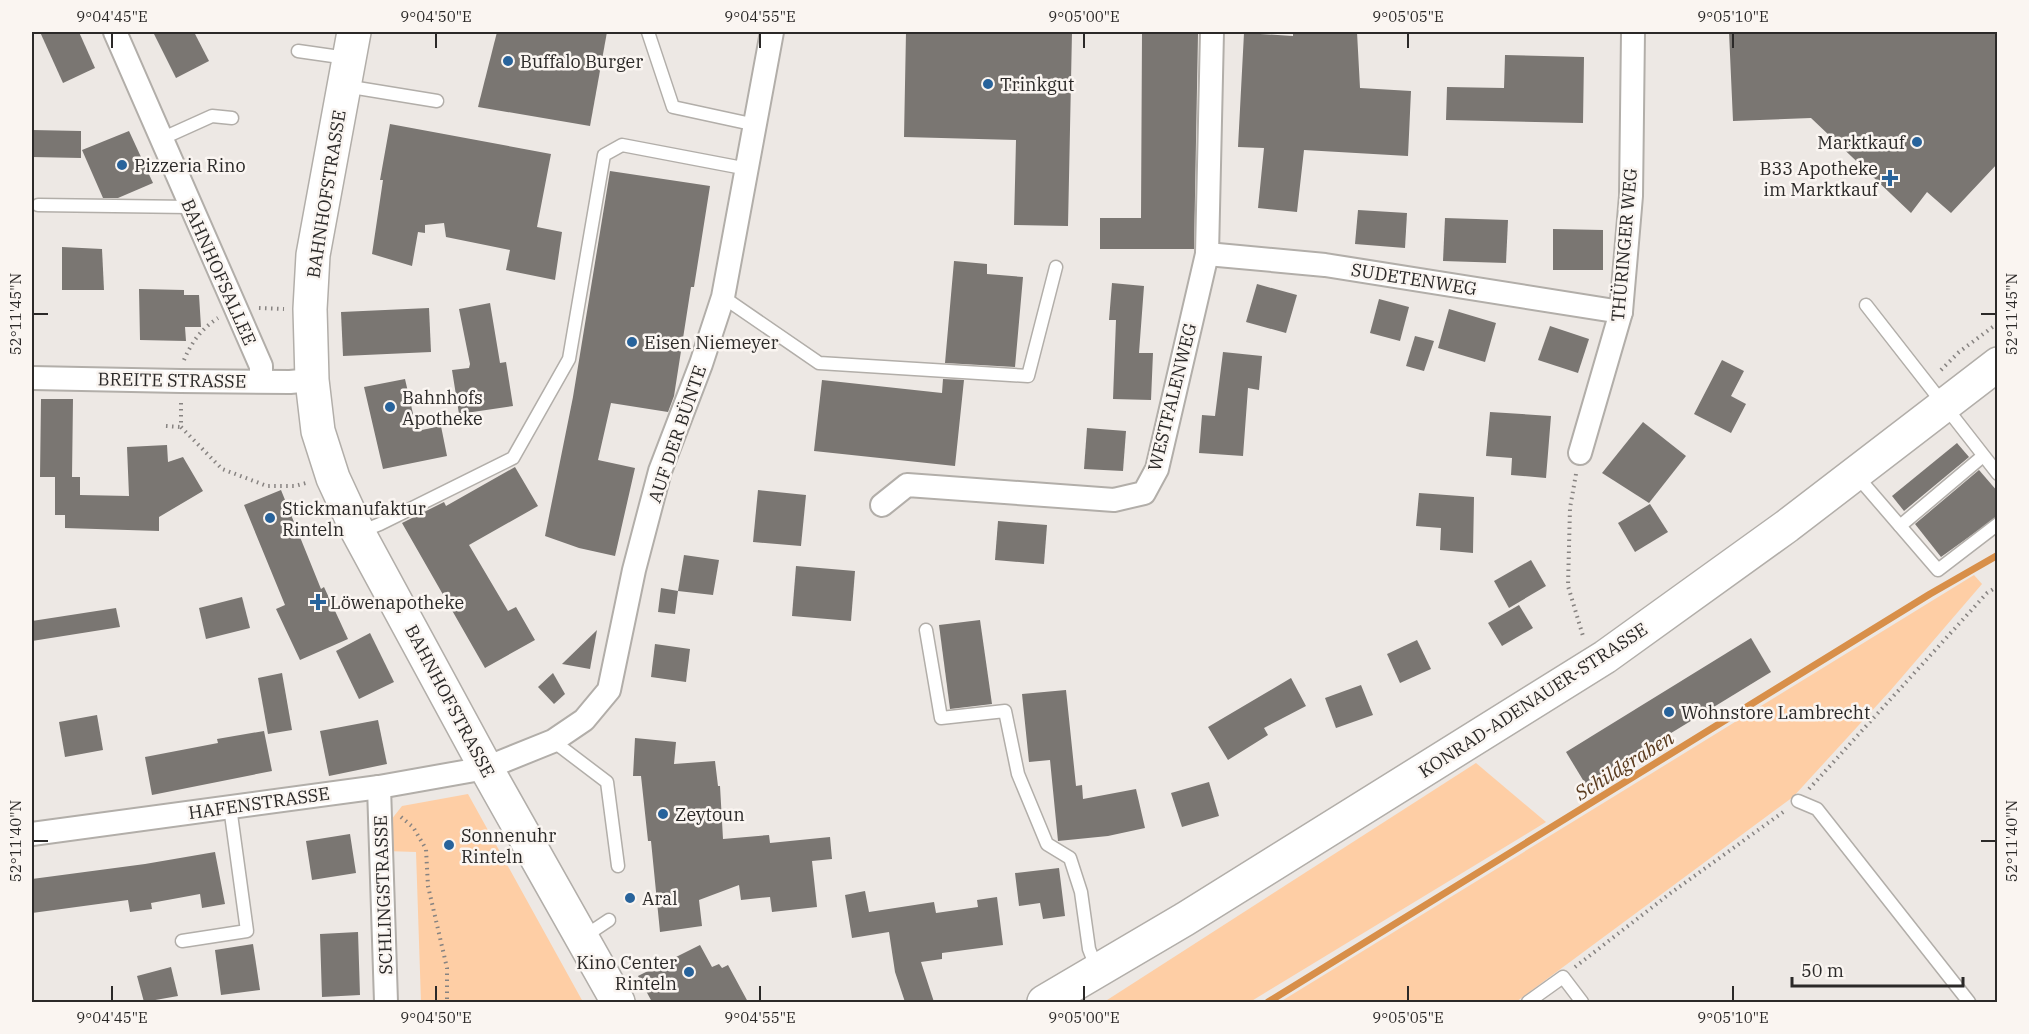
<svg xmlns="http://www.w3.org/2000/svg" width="2029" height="1034" font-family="'IBM Plex Serif',serif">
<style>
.green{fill:#fecea5}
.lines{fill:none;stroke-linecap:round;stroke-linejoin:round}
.stream{stroke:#d88f49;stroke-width:7}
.building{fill:#7a7672}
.lane-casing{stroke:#b2aea9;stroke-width:15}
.street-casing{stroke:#b2aea9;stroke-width:26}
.secondary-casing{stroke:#b2aea9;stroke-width:36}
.path{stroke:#878381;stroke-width:4;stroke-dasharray:1.5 4.5;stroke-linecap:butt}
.lane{stroke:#fff;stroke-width:12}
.street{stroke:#fff;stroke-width:22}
.secondary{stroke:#fff;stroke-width:33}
.ticks{fill:none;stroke:#2b2928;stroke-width:2}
.poi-dot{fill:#28639b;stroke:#faf5f1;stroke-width:2}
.labels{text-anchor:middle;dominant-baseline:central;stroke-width:5;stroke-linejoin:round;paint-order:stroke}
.poi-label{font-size:18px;fill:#2b2928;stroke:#faf5f1;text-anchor:start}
.street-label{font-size:18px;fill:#2b2928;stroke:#faf5f1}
.water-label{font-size:20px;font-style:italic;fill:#593a1d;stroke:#faf5f1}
.neatline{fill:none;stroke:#2b2928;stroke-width:2}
.ticks-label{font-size:15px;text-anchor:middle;fill:#2b2928}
</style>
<rect width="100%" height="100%" fill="#ede8e4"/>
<g class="green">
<path d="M1974,575L1982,584L1890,691L1793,797L1516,1002H1280Z"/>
<path d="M1476,763L1546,822L1250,1002H1104Z"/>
<path d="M468,794L583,1002H421L416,852L386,851L391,820L402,806Z"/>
</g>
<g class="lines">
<path class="stream" d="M1268,1002L1930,594L1998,555"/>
</g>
<g class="building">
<path d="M40,32H79L95,68L63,83Z"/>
<path d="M153,32H194L209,61L176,78Z"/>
<path d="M497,32H607L590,126L478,107Z"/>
<path d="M906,32H1072L1068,226L1014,225L1016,140L904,137Z"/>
<path d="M1293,32H1357L1360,88L1411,91L1408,156L1304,150L1297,212L1258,208L1264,148L1238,147L1244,33L1293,36Z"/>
<path d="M1729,32H1998V163L1951,213L1927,192L1911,213L1811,118L1733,121Z"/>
<path d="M1142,34H1198L1194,249H1100V218H1141Z"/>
<path d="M1505,55L1584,57L1583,123L1446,120L1447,87L1504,88Z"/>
<path d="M390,124L551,154L537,227L562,232L555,280L506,270L510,250L446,237L444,223L425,225V233L418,232L412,266L372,254L383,180H380Z"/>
<path d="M32,130L81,131V158L32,157Z"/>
<path d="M129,131L153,183L118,198H103L82,150Z"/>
<path d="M610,171L710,186L694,287H691L674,396L668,412L611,403L598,460L635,468L615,556L579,548L545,536L573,397Z"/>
<path d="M1358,210L1407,213L1405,248L1355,244Z"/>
<path d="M1445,218L1508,220L1506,263L1443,261Z"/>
<path d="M1553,229L1603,230V270H1553Z"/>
<path d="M62,247L102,249L104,290H62Z"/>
<path d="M954,261L987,264V274L1023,277L1015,367L945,363Z"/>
<path d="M1112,283L1144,286L1139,353H1153L1151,400L1113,399L1116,320H1109Z"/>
<path d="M1257,284L1297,295L1286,333L1246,322Z"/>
<path d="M139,289L184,290V295H199L201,327H185L186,341L140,340Z"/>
<path d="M1379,299L1409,307L1400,341L1370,333Z"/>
<path d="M490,303L500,363L506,362L513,406L459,414L452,370L469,368L470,364L459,309Z"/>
<path d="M429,308L431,352L343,356L341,312Z"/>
<path d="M1449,309L1496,323L1485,362L1438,348Z"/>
<path d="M1550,326L1589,339L1578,373L1538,360Z"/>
<path d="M1415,336L1434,341L1424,371L1406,366Z"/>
<path d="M1223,352L1262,356L1259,390L1248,388L1243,456L1199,453L1202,415L1215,416Z"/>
<path d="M1722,360L1744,371L1731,396L1746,404L1731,433L1694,414Z"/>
<path d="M405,379L417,431L441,426L447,456L383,469L364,387Z"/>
<path d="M943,379L964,380L955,466L814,451L822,380L942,393Z"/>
<path d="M41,399H73L72,477H80V495L129,496L127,447L167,445L168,462L183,457L203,491L159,517V531L65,528V515H55V477H40Z"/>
<path d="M1490,412L1551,416L1546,478L1511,475L1512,458L1486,456Z"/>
<path d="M1643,422L1686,456L1649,503L1602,473Z"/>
<path d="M1087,428L1126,431L1123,471L1084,469Z"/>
<path d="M1957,443L1969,457L1904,511L1892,496Z"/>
<path d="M515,467L538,506L469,545L508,611L516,607L535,640L485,668L402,523L444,502L446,506Z"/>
<path d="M1979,470L1998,492V516L1941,557L1915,524Z"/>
<path d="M281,490L321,589L324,587L348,639L300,660L276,609L285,605L244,505Z"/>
<path d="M758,490L806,495L801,546L753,542Z"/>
<path d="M1419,493L1474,497L1473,553L1440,550L1441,528L1416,526Z"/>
<path d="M1650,504L1668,532L1635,552L1618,523Z"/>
<path d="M998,521L1047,525L1044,564L995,560Z"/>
<path d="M684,555L719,560L713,595L678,591Z"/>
<path d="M1531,560L1546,586L1509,608L1494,581Z"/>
<path d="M796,566L855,571L851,621L792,616Z"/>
<path d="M661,588L678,591L675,614L658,612Z"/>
<path d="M242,597L250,628L206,639L199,608Z"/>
<path d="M1519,605L1533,628L1502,646L1488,623Z"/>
<path d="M116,608L120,627L32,641V621Z"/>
<path d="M980,620L992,704L950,709L939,625Z"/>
<path d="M597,630L590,669L562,664Z"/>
<path d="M370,633L394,682L359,699L336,651Z"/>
<path d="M1751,638L1771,672L1586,785L1566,752Z"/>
<path d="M1417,640L1431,669L1400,683L1387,654Z"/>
<path d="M655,644L690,649L686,682L651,677Z"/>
<path d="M282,673L292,730L268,734L258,678Z"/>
<path d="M553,673L565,694L554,704L538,687Z"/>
<path d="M1291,678L1306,706L1264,728L1268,735L1228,760L1208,727Z"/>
<path d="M1361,685L1373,715L1336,728L1325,698Z"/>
<path d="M1066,690L1076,786L1082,785L1083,799L1136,789L1145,828L1108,836L1058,841L1050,760L1029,762L1022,694Z"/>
<path d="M97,715L103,750L65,757L59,722Z"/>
<path d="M378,720L387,764L329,776L320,731Z"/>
<path d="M264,731L272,771L152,795L145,757L218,743L217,739Z"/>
<path d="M635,738L676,742L674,764L715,761L718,786H720L723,839L769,835L770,843L830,837L832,859L812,861L817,907L772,912L770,897L741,900L739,885L699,900L702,926L660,932L651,841H648L641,776H633Z"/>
<path d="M1209,782L1219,816L1182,827L1171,793Z"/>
<path d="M350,834L356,873L312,880L306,841Z"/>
<path d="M215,852L225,904L202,908L200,894L151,903L152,909L130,912L128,900L32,913V879L145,864Z"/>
<path d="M1059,868L1065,916L1043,919L1040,903L1019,906L1015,873Z"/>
<path d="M865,891L869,912L934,902L936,913L978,907L977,900L997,897L1003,945L942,953V959L921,962L934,1002H905L895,972L889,932L852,938L845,895Z"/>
<path d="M358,932L360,995L322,997L320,934Z"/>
<path d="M253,944L260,990L221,995L215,950Z"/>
<path d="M700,945L712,967L719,964L722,968L728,965L748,1002H652L638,976Z"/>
<path d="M171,967L178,996L144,1002L137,976Z"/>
</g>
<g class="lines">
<defs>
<g id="lane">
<path d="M648,32L673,107L756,125"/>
<path d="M298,51L347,58"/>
<path d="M345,86L437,101"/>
<path d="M161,139L212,116L232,118"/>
<path d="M38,205L190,207"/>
<path d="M723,297L819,363L1028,376L1056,267"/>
<path d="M1866,305L1998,474"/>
<path d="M1856,475L1938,570L1998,524"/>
<path d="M1900,526L1983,456"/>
<path d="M360,532L380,524L513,458L569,359L604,155L622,145L748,169"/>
<path d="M926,630L941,718L1005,711L1018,774L1047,844L1070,858L1081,892L1089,949L1097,969"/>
<path d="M553,741L607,782L618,866"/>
<path d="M1798,801L1817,809L1969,1002"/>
<path d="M582,938L609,920"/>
<path d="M182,941L247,931L230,807"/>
<path d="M1528,1002L1563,977L1582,1002"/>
</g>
<g id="street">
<path d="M115,32L261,366V381"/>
<path d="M1207,254L1325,265L1621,312"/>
<path d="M32,378L181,381L290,382L312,380"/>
<path d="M1580,453L1621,312L1631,196L1633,32"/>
<path d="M882,505L907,485L1114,500L1144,493L1157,469L1207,254L1212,32"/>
<path d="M379,787L386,1002"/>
<path d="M32,834L379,787L486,768L553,741L584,720L609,690L634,570L660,471L701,364L723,297L772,32"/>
</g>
<g id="secondary">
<path d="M354,32L313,255L310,309L312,380L318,431L333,478L358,532L486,768L618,1002"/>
<path d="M1044,1002L1185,919L1605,657L1787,526L1998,364"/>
</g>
</defs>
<use href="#lane" class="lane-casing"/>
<use href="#street" class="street-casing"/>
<use href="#secondary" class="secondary-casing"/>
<g class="path">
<path d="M259,308L284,309"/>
<path d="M184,360C191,343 202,328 218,318"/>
<path d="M1941,370L1959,352L1998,323"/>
<path d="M181,403V427L222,469L267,486H295L306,483"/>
<path d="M166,426L181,427"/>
<path d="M1576,474L1570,508L1568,586L1583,636"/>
<path d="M1809,789L1987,593L1998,586"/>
<path d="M401,817L413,827L426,849L428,886L447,968V1002"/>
<path d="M1575,967L1668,895L1786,810"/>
</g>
<use href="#lane" class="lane"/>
<use href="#street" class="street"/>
<use href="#secondary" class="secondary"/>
</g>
<path class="ticks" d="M112,33V48M436,33V48M760,33V48M1084,33V48M1408,33V48M1733,33V48M33,314H48M1981,314H1996M33,841H48M1981,841H1996M112,986V1001M436,986V1001M760,986V1001M1084,986V1001M1408,986V1001M1733,986V1001"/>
<g class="poi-dot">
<circle cx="508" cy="61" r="6"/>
<circle cx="988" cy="84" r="6"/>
<circle cx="1917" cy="142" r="6"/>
<circle cx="122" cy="165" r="6"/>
<path d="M1887 169h6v6h6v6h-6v6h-6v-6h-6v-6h6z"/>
<circle cx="632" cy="342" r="6"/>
<circle cx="390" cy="407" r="6"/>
<circle cx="270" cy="518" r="6"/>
<path d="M315 593h6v6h6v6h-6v6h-6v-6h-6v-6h6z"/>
<circle cx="1669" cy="712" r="6"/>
<circle cx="663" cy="814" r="6"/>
<circle cx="449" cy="845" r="6"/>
<circle cx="630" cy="898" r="6"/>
<circle cx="689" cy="972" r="6"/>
</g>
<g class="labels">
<g class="poi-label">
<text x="520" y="61">Buffalo Burger</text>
<text x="1000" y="84">Trinkgut</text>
<text x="1905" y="142" text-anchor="end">Marktkauf</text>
<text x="134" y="165">Pizzeria Rino</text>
<text x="1878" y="168" text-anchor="end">B33 Apotheke<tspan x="1878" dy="21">im Marktkauf</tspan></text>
<text x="644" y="342">Eisen Niemeyer</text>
<text x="402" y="397">Bahnhofs<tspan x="402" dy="21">Apotheke</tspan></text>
<text x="282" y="508">Stickmanufaktur<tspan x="282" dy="21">Rinteln</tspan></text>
<text x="330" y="602">Löwenapotheke</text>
<text x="1681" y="712">Wohnstore Lambrecht</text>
<text x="675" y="814">Zeytoun</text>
<text x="461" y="835">Sonnenuhr<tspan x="461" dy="21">Rinteln</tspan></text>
<text x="642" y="898">Aral</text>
<text x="677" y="962" text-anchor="end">Kino Center<tspan x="677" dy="21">Rinteln</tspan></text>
</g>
<g class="street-label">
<text transform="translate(326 194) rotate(-81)">BAHNHOFSTRASSE</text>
<text transform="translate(1624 245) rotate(-85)">THÜRINGER WEG</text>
<text transform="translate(219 272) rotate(66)">BAHNHOFSALLEE</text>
<text transform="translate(1414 279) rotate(9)">SUDETENWEG</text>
<text transform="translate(172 380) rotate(1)">BREITE STRASSE</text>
<text transform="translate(1172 397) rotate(-76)">WESTFALENWEG</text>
<text transform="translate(677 434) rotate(-71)">AUF DER BÜNTE</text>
<text transform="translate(1533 700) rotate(-33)">KONRAD-ADENAUER-STRASSE</text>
<text transform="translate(450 701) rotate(62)">BAHNHOFSTRASSE</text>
<text transform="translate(259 803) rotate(-8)">HAFENSTRASSE</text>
<text transform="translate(383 895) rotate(-92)">SCHLINGSTRASSE</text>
</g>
<g class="water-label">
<text transform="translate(1624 765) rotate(-32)">Schildgraben</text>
</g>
</g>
<rect width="2029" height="1034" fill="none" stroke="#faf5f1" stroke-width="66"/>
<path d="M1792 977v9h171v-9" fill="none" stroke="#2b2928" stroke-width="3"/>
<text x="1801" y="977" font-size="18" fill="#2b2928" stroke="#faf5f1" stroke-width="4.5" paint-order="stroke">50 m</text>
<rect x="33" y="33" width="1963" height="968" class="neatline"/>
<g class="ticks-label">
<text x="112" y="22">9°04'45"E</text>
<text x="436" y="22">9°04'50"E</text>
<text x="760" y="22">9°04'55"E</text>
<text x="1084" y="22">9°05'00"E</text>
<text x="1408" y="22">9°05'05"E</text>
<text x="1733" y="22">9°05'10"E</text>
<text transform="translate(16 314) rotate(-90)" y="5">52°11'45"N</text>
<text transform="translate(2012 314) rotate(-90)" y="5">52°11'45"N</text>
<text transform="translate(16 841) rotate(-90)" y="5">52°11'40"N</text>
<text transform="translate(2012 841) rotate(-90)" y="5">52°11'40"N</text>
<text x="112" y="1023">9°04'45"E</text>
<text x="436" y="1023">9°04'50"E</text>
<text x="760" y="1023">9°04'55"E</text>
<text x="1084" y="1023">9°05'00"E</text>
<text x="1408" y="1023">9°05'05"E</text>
<text x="1733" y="1023">9°05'10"E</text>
</g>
</svg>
